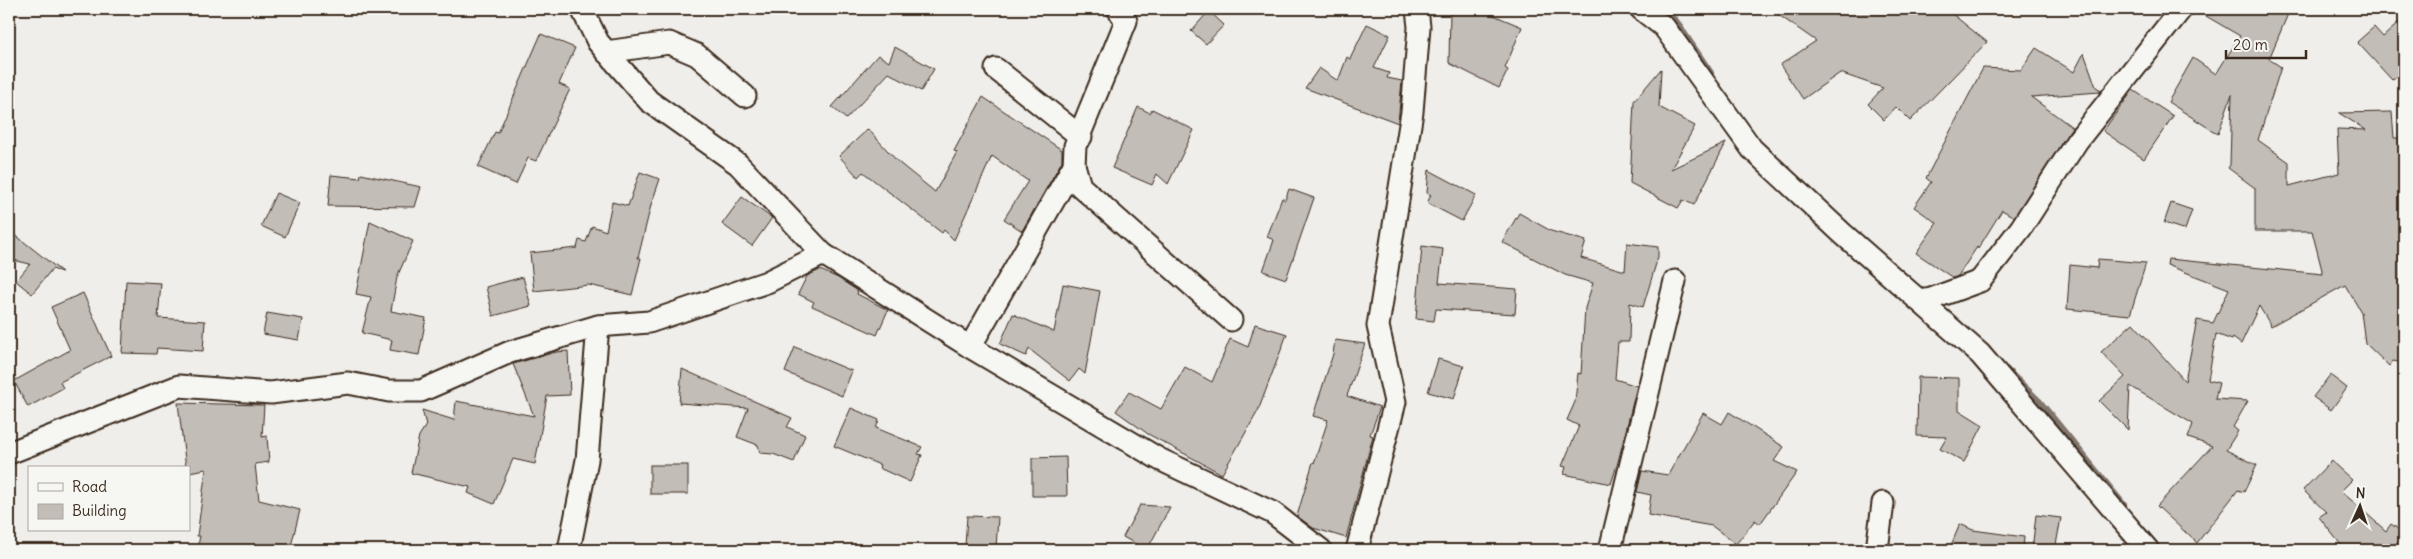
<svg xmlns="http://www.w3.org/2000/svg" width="2413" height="559" font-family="Delius,sans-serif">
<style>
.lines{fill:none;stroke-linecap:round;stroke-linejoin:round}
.stream{stroke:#81766d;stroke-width:8}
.building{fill:#c2bdb7;stroke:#3b2a1e}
.street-casing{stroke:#3b2a1e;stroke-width:25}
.street{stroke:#f6f6f2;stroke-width:21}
</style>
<rect width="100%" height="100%" fill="#efeeea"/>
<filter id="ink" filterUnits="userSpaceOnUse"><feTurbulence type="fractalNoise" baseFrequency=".02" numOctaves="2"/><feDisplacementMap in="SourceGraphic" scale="10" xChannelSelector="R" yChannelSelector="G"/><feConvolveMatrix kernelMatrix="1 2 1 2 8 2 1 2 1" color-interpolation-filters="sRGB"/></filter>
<g filter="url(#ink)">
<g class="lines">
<g class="stream">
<path d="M1659,9L1675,21L1710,73"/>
<path d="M2006,370L2039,402L2123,505"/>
</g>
</g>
<g class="building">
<path d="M1450,9H1479L1522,27L1505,68L1508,70L1499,88L1449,63Z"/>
<path d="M1770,9H1946L1987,42L1910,121L1896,107L1884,120L1868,104L1883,88L1840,73L1803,99L1780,65L1816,41Z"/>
<path d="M2194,9H2290L2269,59L2281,67L2258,140L2289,162V186L2339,173L2337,129L2366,130L2339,113L2392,112L2394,138H2402L2404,190V363L2393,361L2389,366L2365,343L2361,312L2345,285L2271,326L2259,306L2241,344L2233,338L2232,340L2216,334L2208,380L2219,383L2215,399L2248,401L2233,427L2238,431L2226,450L2257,465L2244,492L2238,490L2197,543L2157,506L2212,446L2188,438L2193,424L2130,386L2128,430L2099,401L2125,377L2101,352L2133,323L2185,381L2197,320L2213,323L2229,289L2167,265L2168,259L2323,274L2312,231H2255V188L2228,168L2230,165L2232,94L2218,134L2168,102L2193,58L2216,74L2240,36Z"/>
<path d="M1209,11L1224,25L1206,44L1191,31Z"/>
<path d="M2404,18V69L2392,80L2357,42L2374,27L2383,37Z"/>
<path d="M1367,24L1390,35L1374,68L1389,73L1387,78L1402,81L1398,123L1305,88L1319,68L1338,81L1347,57L1350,59Z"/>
<path d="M541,34L575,48L559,84L570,89L536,161L528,158L516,184L478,167L495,132L498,133Z"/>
<path d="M895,47L934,69L921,91L889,73L846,119L832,107L878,55L889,62Z"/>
<path d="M2036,48L2074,72L2084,53L2096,87L2101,90L2100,92L2031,97L2072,127L2014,217L2002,210L1978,249L1977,247L1958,276L1953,278L1916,253L1937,223L1914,207L1931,182L1926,178L1983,68L2021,70Z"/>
<path d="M1661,69L1659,107L1695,126L1671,169L1726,143L1694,205L1683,200L1678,208L1630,183L1634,101Z"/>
<path d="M2133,90L2173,116L2144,159L2103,131Z"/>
<path d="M983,97L1062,150V161L1022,231L1004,219L1028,181L992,156L954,240L944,230L942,233L863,172L858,177L839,156L868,129L898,162L935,192L957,152L954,151Z"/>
<path d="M1138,107L1150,113L1152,109L1194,130L1168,184L1157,174L1152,185L1112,168Z"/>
<path d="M1429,170L1476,195L1462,221L1427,203L1431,195L1427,193Z"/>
<path d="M640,172L660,179L651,205L638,258H641L632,295L589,285L534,291L530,253L577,248L579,240L586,242L592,226L606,231L612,202L628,206Z"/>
<path d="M361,174L421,187L415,207L328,206L331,175L360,178Z"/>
<path d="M1289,189L1314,198L1286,279L1263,271L1274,240L1267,237L1282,198L1285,200Z"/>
<path d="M276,193L300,203L285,237L261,226Z"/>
<path d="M742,197L772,218L752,246L722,224Z"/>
<path d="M2171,203L2192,210L2185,230L2164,223Z"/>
<path d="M1519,213L1551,231L1586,241L1581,258L1625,271L1627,243L1658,247V257L1643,307L1630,303L1629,342H1618L1615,379L1637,386L1618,462L1611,484L1564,474L1566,467L1562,466L1579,426L1567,420L1575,402L1578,373L1581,374L1585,308L1593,283L1565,275L1502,242Z"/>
<path d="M370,221L413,241L397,277L391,311L426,318L419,355L390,350L392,340L362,333L371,297L356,294Z"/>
<path d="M9,230L62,272L52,269L32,294L16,281L30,264L9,259Z"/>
<path d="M1422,246L1443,249L1439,283L1517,289L1515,314L1436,309L1434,321L1416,319Z"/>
<path d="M2098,259L2146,263L2130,315L2067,309L2070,265L2097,268Z"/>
<path d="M820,270L838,278L858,291L857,294L888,310L877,335L812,306L814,302L798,294L807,276Z"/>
<path d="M523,277L531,306L493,316L486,287Z"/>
<path d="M126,281L161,283L158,318L205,321L203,351L157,348L156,354L122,353Z"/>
<path d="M1063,284L1100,291L1085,374L1079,369L1070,381L1029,349L1026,356L1000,344L1013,314L1054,332Z"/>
<path d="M83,293L111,356L60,382L63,388L28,407L14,381L70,350L51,307Z"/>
<path d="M267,313L303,319L299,340L263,334Z"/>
<path d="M1255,324L1287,334L1258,411L1222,474L1148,434L1116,411L1129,392L1161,409L1185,367L1212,382L1230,339L1248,347Z"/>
<path d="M1335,340L1365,344L1347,396L1380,407L1370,435L1373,436L1346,538L1313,528L1297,516L1313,462L1314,463L1328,420L1313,416L1333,354Z"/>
<path d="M795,347L852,371L842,396L785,372Z"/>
<path d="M568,351L570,395L547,396L535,464L513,459L494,504L468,493L470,487L411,473L419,436L426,425L422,410L454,420L456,401L534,416L513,364L556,352Z"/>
<path d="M1438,359L1464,366L1454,399L1428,392Z"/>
<path d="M682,369L792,418L787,427L805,435L794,462L773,454L760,453L758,445L737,437L748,408L679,403Z"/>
<path d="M2330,375L2347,388L2331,410L2313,397Z"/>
<path d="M1918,377L1959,378V410L1983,425L1964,462L1940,449L1947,437L1917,436Z"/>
<path d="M178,403L264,405L262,437L267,436L269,462L255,464L259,500L300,510L290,550H197L200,536H197L206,469L189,472V468H186Z"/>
<path d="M851,408L879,420L876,428L922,447L918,454L922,455L910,482L879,468L880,465L834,446Z"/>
<path d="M1729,412L1784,447L1774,461L1797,472L1760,524L1755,520L1736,544L1712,526L1648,515L1651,495L1637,492L1642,471L1668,475L1703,413L1722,424Z"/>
<path d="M1066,457L1067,496H1032V458Z"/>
<path d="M2331,461L2352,480L2341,491L2386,531L2391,524L2404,533V550H2345L2319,517L2326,512L2303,490Z"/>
<rect x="650" y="465" width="38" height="29"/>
<path d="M1140,505L1170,507L1147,550L1123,537Z"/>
<path d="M2036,515L2061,518L2055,550H2032Z"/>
<path d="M967,516L998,517L996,548L965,546Z"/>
<path d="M1960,524L1973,530L2024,537L2023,550H1949Z"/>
</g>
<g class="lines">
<defs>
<g id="street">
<path d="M582,9L598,42L649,101L738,164L823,254"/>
<path d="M1118,9L1126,21L1075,146L1074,165L970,347L1159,459L1273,513L1321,550"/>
<path d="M1641,9L1664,27L1752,149L1843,234L1980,354L2148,550"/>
<path d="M606,52L669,43L697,55L745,96"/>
<path d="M996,69L1081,137"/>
<path d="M1074,165L1080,186L1231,320"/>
<path d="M1920,301L1931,299L1980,281L2021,228L2077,141L2181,9"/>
<path d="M9,453L179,386L271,393L348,383L389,391H421L510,352L598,326L649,322L767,282L823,254L970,347"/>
<path d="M569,550L587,460L598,326"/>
<path d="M1357,550L1395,402L1378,326L1412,112L1419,27L1417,9"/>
<path d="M1610,550L1675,281"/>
<path d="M1877,550L1883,503"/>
</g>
</defs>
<use href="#street" class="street-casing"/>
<use href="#street" class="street"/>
</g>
</g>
<rect width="2413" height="559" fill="none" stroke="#f6f6f2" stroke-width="30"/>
<rect x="15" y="15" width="2383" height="529" fill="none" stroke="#3b2a1e" stroke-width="2" filter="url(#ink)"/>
<rect x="28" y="466" width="162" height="65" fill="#f6f6f2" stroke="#aba49d"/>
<rect x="38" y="483" width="25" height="8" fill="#f6f6f2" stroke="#aba49d"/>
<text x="72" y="492" font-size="15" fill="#3b2a1e">Road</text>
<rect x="38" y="504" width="25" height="15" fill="#c2bdb7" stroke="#aba49d"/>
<text x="72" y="516" font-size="15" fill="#3b2a1e">Building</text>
<g transform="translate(2360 506) rotate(3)" stroke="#f6f6f2" stroke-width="4" paint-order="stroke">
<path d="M0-4L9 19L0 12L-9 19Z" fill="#3b2a1e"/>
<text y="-8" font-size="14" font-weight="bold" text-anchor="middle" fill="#3b2a1e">N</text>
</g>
<path d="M2226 50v8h80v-8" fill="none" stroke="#3b2a1e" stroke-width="2.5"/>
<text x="2233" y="50" font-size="15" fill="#3b2a1e" stroke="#f6f6f2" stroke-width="4" paint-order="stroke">20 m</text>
</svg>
